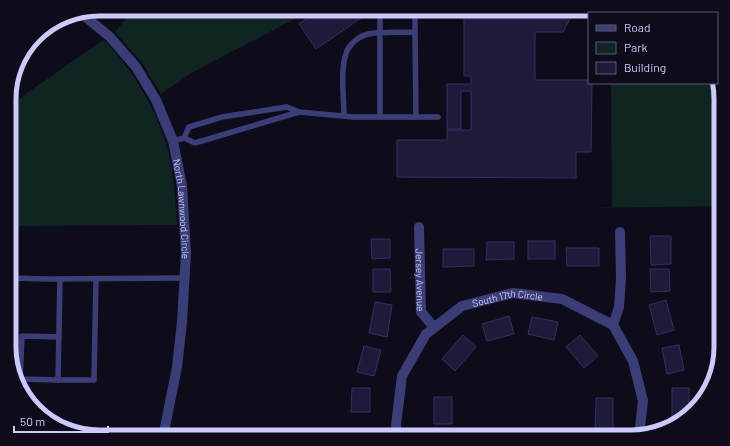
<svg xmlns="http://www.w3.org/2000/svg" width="730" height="446" font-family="Barlow,sans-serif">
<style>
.green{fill:#102422}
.building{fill:#1e1a3a;stroke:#342e65}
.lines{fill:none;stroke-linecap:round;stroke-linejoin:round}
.lane{stroke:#3b3e76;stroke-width:5.5}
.street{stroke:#3b3e76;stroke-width:10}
.labels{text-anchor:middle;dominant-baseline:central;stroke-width:3;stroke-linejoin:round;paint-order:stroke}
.street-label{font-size:10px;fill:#cbcafb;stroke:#0e0c1b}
.rim{fill:none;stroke:#cbcafb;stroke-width:5}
</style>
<rect width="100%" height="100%" fill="#0e0c1b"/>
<g class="green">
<path d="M134,9H310L306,13L193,72L161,94L142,63L115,32Z"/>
<path d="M610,9H631L645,13H610Z"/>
<path d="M103,40C129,63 157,110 166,144C174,170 175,198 177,225L10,226V105Z"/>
<path d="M717,80L721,93V206L593,208L612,207L611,83H717Z"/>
</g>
<g class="building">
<path d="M321,9H364L367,14L316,49L299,24Z"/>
<path d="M464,9H575L563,32H535V80H589V83H592L591,152H576V178L397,177V140H447V130H471V91H461V129H447V84H471V76H464Z"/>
<path d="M650,236H671V264L651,265Z"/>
<path d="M371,239H390V258L372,259Z"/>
<rect x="528" y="241" width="27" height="18"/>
<path d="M487,242H514V259L486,260Z"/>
<path d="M566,248H599V266H567Z"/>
<path d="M443,249H474V266L443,267Z"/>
<path d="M373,269H390L391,292H373Z"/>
<path d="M650,269H669L670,291L651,292Z"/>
<path d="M666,300L674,330L657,335L649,305Z"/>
<path d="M375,302L392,305L387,337L369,333Z"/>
<path d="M509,316L514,334L487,341L482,324Z"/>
<path d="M532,317L558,322L554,340L528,334Z"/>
<path d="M463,335L476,347L455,371L442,359Z"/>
<path d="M580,335L598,356L584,368L566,347Z"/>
<path d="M679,345L684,370L667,374L662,348Z"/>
<path d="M364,346L381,350L374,376L357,372Z"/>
<path d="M352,388H370V412H351Z"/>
<path d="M672,388H689V413L682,420H672Z"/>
<rect x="434" y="397" width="18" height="27"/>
<path d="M596,398H613V434H595Z"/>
</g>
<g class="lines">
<g class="lane">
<path d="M380,9V117"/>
<path d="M415,32V9"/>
<path d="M299,112L354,117H438"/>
<path d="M344,116C344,99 340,70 346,54C348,45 359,36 368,34C381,31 401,33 415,32L416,117"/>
<path d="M173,141L184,138L195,143L299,112L287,107L222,117L189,127L184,138"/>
<path d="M10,278L47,279L184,278"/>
<path d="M60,279L58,380H94L96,279"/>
<path d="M58,380L20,379L22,336L59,337"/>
</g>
<g class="street">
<path id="s1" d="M81,13L110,37L136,67L156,100L173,141L182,186L186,253L182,322L177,367L163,437"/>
<path id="s2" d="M419,227L421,312L434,327"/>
<path d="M613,325L619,307L621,278L620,232"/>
<path id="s3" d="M397,437L396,425L402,376L426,334L462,306L513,293L562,299L613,325L633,361L643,401L639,436"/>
</g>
</g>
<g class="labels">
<g class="street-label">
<text stroke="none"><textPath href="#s1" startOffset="229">North Lawnwood Circle</textPath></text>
<text stroke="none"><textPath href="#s2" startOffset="53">Jersey Avenue</textPath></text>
<text stroke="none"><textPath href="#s3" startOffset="202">South 17th Circle</textPath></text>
</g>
</g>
<path d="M0 0H730V446H0ZM99 16H631A83 83 0 0 1 714 99V347A83 83 0 0 1 631 430H99A83 83 0 0 1 16 347V99A83 83 0 0 1 99 16Z" fill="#0e0c1b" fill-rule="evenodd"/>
<path class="rim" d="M99 16H631A83 83 0 0 1 714 99V347A83 83 0 0 1 631 430H99A83 83 0 0 1 16 347V99A83 83 0 0 1 99 16Z"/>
<rect x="588" y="12" width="130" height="72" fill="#0e0c1b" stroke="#5a5875"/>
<rect x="596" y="25" width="20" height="6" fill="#3b3e76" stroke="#5a5875"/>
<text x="624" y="32" font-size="12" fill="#cbcafb">Road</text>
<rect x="596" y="42" width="20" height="12" fill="#102422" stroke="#5a5875"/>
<text x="624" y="52" font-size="12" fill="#cbcafb">Park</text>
<rect x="596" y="62" width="20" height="12" fill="#1e1a3a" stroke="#5a5875"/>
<text x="624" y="72" font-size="12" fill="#cbcafb">Building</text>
<path d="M14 426v6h94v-6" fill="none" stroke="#cbcafb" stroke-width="2"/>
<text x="20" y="426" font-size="12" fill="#cbcafb" stroke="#0e0c1b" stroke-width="3" paint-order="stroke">50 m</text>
</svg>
